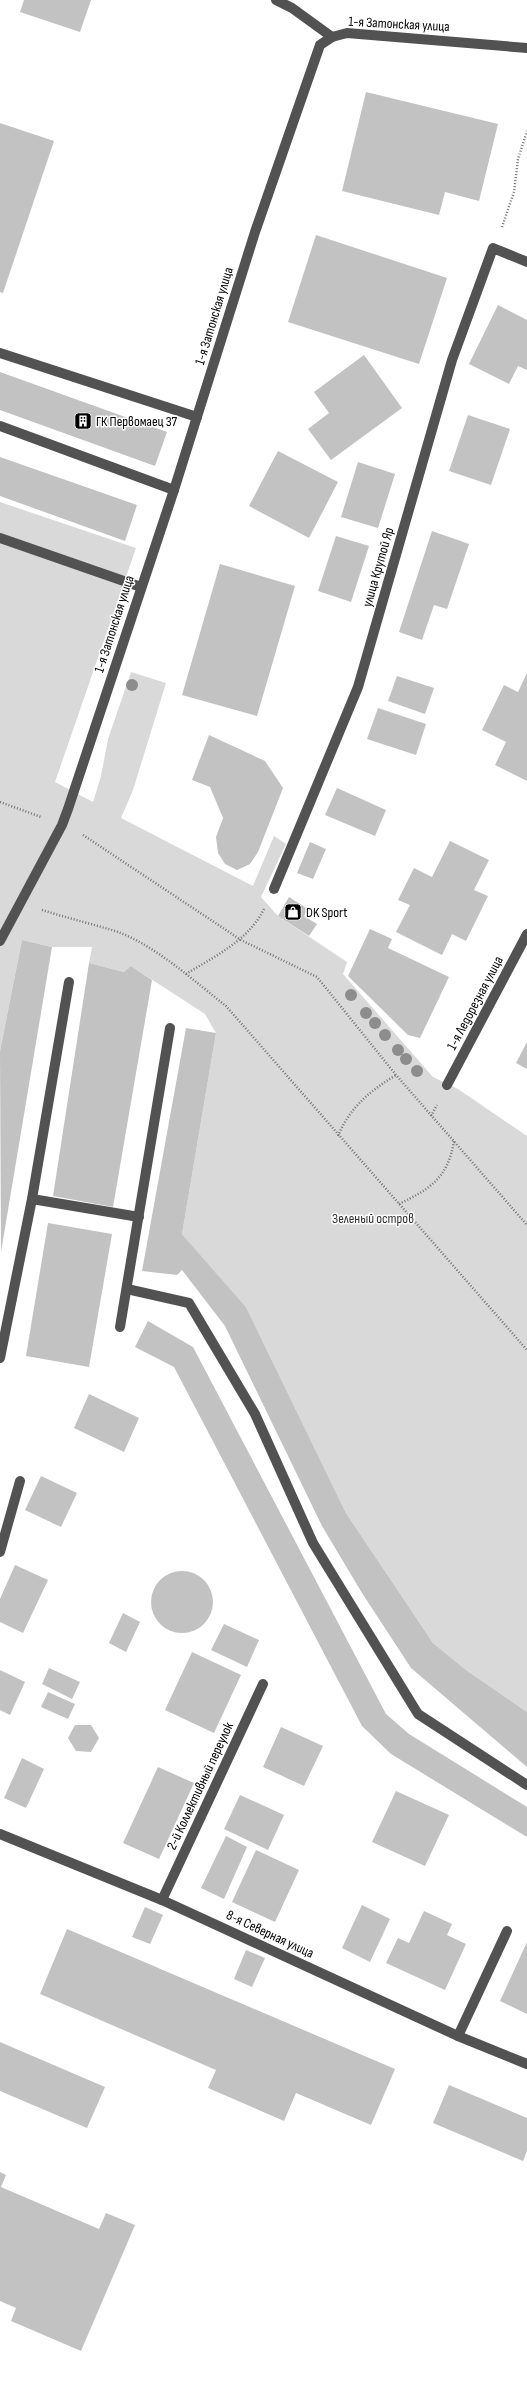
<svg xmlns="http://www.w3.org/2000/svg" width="527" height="2398" font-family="'Sofia Sans Condensed',sans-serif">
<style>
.green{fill:#d9d9d9}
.building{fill:#c2c2c2}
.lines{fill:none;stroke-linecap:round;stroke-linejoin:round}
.path{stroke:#747474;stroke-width:2.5;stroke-dasharray:1 2;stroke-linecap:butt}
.minor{stroke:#525252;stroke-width:10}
.tree{fill:#8d8d8d}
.labels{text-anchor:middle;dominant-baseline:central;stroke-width:3;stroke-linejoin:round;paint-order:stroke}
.street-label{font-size:14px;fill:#000;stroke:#fff}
.poi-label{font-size:14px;fill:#000;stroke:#fff;text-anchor:start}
.park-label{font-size:14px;fill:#303030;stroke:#fff}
</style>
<rect width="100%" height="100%" fill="#fff"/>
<path class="green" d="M0,502L136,548L55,782L93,802L101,776L108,739L131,672L166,683L133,790L121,818L253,886L274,836L286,844L261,897L278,916L347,962L343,974L433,1077L458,1089L527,1136V1712L466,1670L433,1643L346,1513L246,1307L182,1234L216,1033L205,1014L131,966L124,972L89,963L92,947H52L22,940L0,1051Z"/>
<g class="building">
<path d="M24,0H91L80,32L20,12Z"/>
<path d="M366,92L498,124L479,201L445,192L439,215L342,191Z"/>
<path d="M0,123L54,141L3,293L0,292Z"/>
<path d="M316,235L447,278L419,364L288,322Z"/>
<path d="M498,305L527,320V370L518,366L509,384L469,364Z"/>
<path d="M364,355L402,408L331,460L308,429L329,413L314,392Z"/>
<path d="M0,372L167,432L155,466L0,410Z"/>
<path d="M468,415L510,429L491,485L449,471Z"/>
<path d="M278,451L338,482L309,538L249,506Z"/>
<path d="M0,457L137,505L125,541L0,496Z"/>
<path d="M358,462L395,474L378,528L341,517Z"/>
<path d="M432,531L469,544L447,609L434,605L422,640L399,632Z"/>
<path d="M336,536L369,546L351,602L318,591Z"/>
<path d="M220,564L295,586L257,716L182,695Z"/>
<path d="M527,673V781L495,765L506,742L482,730L504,685L518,692Z"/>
<path d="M397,676L434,688L425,714L388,701Z"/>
<path d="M378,708L426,724L416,755L367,739Z"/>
<path d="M209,735L265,761L283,788L258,852L250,864L237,870L225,864L218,853L216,837L223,818L210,787L192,780Z"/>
<path d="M337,788L386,810L375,836L325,815Z"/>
<path d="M450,841L489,860L474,890L488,896L466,941L452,934L442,955L396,932L410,905L398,900L414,868L432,877Z"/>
<path d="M310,842L326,849L313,879L297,873Z"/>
<path d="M289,897L308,909L304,916L317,924L309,936L278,916Z"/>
<path d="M370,929L392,939L388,948L449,977L420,1038L408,1035L348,976Z"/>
<path d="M22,940L52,947L1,1252L0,1051Z"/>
<path d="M89,963L124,972L131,966L152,980L113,1207L53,1196Z"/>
<path d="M186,1028L216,1033L182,1234L246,1307L346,1513L433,1643L466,1670L527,1712V1767L411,1668L362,1593L322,1526L225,1326L182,1270L177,1275L142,1271Z"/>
<path d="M527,1042V1069L516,1063Z"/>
<path d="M48,1223L112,1234L89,1367L26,1356Z"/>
<path d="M148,1321L193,1347L386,1714L409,1734L527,1807V1837L391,1754L362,1726L174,1367L135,1347Z"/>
<path d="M89,1394L139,1418L124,1452L74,1428Z"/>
<path d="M41,1476L77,1493L61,1527L25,1510Z"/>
<path d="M15,1565L48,1580L23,1633L0,1622V1599Z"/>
<circle cx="182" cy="1602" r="31"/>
<path d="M123,1613L140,1622L126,1652L109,1643Z"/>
<path d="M224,1624L259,1640L247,1667L211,1650Z"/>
<path d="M192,1652L241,1675L214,1733L165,1710Z"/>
<path d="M49,1668L80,1682L72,1699L42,1684Z"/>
<path d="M0,1670L25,1682L10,1715L0,1710Z"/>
<path d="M48,1692L75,1704L68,1719L41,1707Z"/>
<path d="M75,1725H91L99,1738L91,1752L76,1751L68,1738Z"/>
<path d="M281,1727L323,1746L304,1786L263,1767Z"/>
<path d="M22,1758L44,1769L26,1808L4,1798Z"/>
<path d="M158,1767L194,1783L159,1859L123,1843Z"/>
<path d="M396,1791L449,1815L425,1866L372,1842Z"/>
<path d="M240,1795L284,1815L268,1850L224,1829Z"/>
<path d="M226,1836L247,1847L224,1899L201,1888Z"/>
<path d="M256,1850L299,1870L275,1922L232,1902Z"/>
<path d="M362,1905L390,1919L370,1962L342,1948Z"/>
<path d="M145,1907L163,1915L150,1944L132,1937Z"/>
<path d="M424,1911L452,1924L447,1935L466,1944L445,1990L386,1963L398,1938L409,1943Z"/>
<path d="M67,1929L395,2069L371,2125L296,2093L284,2121L208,2088L216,2070L40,1994Z"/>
<path d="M527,1942V2014L500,2001Z"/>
<path d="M246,1950L265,1958L252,1987L234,1979Z"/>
<path d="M0,2042L105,2087L87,2128L0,2091Z"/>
<path d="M449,2085L527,2118V2151L523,2161L433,2123Z"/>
<path d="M0,2172L6,2175L1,2187L99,2229L106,2213L135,2225L81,2351L11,2321L16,2308L0,2301Z"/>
</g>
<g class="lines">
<g class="path">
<path d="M502,227L514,192L518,159L527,131"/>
<path d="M0,802L41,817"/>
<path d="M83,835L241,940L317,977L396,1075L527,1225"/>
<path d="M42,910C67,918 93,924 118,932C156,946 194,981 226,1006L527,1350"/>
<path d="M186,974C215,956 248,941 264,909"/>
<path d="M431,1116L437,1105"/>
<path d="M338,1136C350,1107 370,1091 396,1075"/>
<path d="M399,1204C430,1189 448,1178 454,1141"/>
</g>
<g class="minor">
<path d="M276,0L292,8L332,37"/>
<path d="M0,353L197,417"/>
<path d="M0,426L174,490"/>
<path d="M0,538L141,587"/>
<path d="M274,889L358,687L452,360L493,248L527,262"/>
<path d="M0,941L62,825L68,809L174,490L255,232L320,45L332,37L347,33L527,48"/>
<path d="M447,1085L527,934"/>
<path d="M32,1199L139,1217"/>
<path d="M127,1289L189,1303L255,1414L313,1543L418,1714L527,1785"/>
<path d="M120,1327L170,1028"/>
<path d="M0,1358L32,1199L69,982"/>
<path d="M0,1552L20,1481"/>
<path d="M0,1834L162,1900L458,2036L527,2064"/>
<path d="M162,1900L263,1684"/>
<path d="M458,2036L507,1931"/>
</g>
</g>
<g class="tree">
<circle cx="132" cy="685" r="6"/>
<circle cx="351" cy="995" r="6"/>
<circle cx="366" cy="1013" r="6"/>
<circle cx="375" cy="1023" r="6"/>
<circle cx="385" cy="1035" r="6"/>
<circle cx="398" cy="1050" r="6"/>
<circle cx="406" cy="1059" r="6"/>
<circle cx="417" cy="1071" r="6"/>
</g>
<defs>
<symbol id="building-square" viewBox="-11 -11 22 22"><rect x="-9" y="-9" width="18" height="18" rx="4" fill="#000" stroke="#fff"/><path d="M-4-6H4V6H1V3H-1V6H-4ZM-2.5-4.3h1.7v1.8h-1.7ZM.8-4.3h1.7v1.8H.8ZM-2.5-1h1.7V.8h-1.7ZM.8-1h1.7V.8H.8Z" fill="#fff"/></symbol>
<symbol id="shop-square" viewBox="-11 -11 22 22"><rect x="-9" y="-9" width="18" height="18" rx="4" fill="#000" stroke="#fff"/><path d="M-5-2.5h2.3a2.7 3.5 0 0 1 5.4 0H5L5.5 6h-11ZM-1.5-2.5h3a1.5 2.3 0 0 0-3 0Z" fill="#fff"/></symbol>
</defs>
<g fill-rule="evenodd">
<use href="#building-square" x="73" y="411" width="20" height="20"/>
<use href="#shop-square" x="283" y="902" width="20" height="20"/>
</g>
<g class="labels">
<g class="street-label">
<text transform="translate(399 24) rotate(3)">1-я Затонская улица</text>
<text transform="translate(214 316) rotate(-73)">1-я Затонская улица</text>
<text transform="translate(378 567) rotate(-74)">улица Крутой Яр</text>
<text transform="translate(114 624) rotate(-72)">1-я Затонская улица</text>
<text transform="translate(475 1003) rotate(-62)">1-я Ледорезная улица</text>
<text transform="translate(200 1786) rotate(-65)">2-й Коллективный переулок</text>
<text transform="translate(270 1934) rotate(25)">8-я Северная улица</text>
</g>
<g class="poi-label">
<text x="96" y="421">ГК Первомаец 37</text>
<text x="306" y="912">DK Sport</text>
</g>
<g class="park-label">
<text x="373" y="1218">Зеленый остров</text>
</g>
</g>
</svg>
